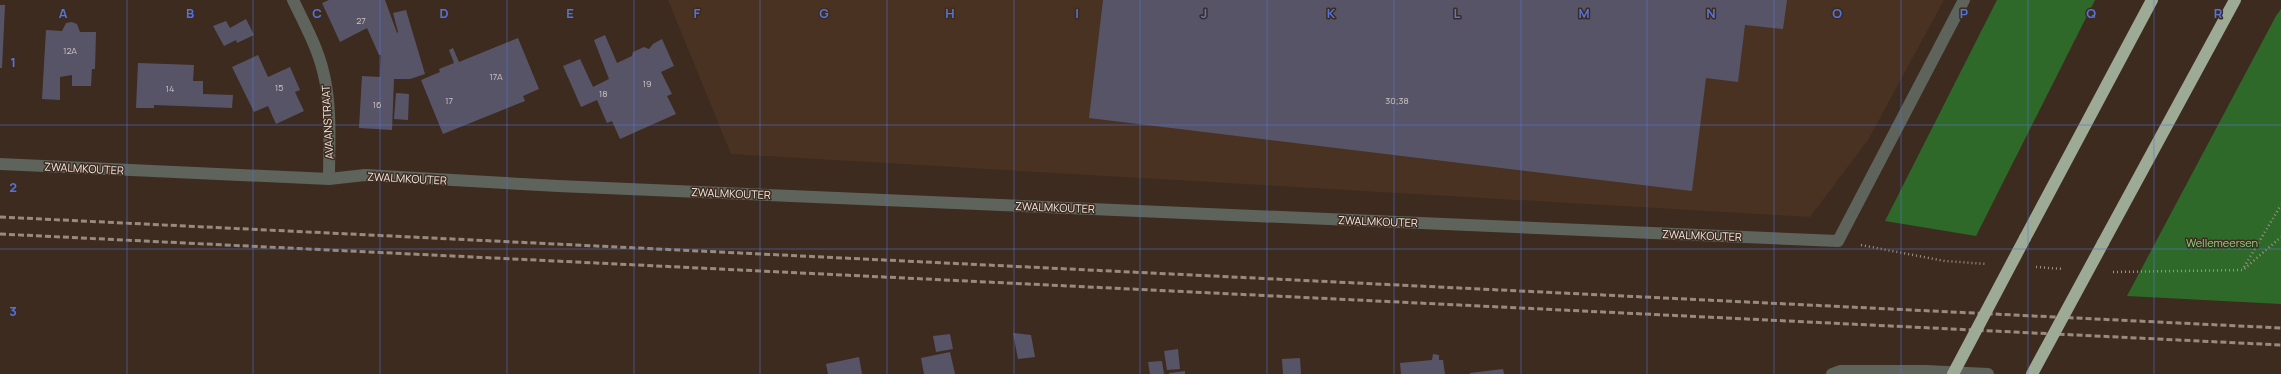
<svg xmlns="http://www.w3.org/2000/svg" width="2281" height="374" font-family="Manrope,sans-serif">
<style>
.built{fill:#493222}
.green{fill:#2f6929}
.building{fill:#585468}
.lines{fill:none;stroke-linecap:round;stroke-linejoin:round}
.path{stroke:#9f9086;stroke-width:2.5;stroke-dasharray:1 3;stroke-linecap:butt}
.street{stroke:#5e635b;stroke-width:12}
.highway{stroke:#9daa95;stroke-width:12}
.rail{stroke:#998a80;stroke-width:3;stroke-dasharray:6 3;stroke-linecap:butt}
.highway-bridge{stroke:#9daa95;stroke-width:12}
.grid{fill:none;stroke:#5374da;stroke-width:1;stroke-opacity:0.55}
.labels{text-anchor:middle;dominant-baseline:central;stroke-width:3;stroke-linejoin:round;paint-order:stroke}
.number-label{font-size:9px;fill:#cdc3c2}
.street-label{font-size:11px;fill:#f4e8e0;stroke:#3d2b1f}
.park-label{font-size:11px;fill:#88da7f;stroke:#3d2b1f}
.grid-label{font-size:13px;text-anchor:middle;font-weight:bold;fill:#5374da;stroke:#3d2b1f;stroke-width:3;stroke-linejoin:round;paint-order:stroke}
</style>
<rect width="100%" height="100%" fill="#3d2b1f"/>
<path class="built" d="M668,0H1944L1868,140L1810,217L731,154Z"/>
<g class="green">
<path d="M1997,0H2095L1976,236L1885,221Z"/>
<path d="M2281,9V304L2127,296L2276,16Z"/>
</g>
<g class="building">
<path d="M329,0H385L397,33L398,32L393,13L406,10L425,74L410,79H394L392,130L359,128L362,76L380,77L381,55H379L367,28L340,42L322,3Z"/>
<path d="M1103,0H1787L1783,29L1745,25L1738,82L1706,78L1692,191L1089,118Z"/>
<path d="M0,5H5L2,68H0Z"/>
<path d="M246,19L254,35L237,43L236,40L224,46L213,26L226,21L230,28Z"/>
<path d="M72,22L77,24L80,32H96L95,69H92L91,86H72V75L60,77V100L42,99L46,30L62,31L66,23Z"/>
<path d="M605,35L617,63L632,56L633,52L644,47L649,49L653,44L662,39L674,66L661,72L672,94L667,96L676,114L620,139L612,121L607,123L597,100L581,107L563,66L580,59L593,87L609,79L594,40Z"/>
<path d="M518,38L539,89L523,96L525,101L443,134L421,80L440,72L439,69L454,63L449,50L453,48L459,62Z"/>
<path d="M258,55L268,77L290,67L300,90L295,92L304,111L276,124L268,106L254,112L232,67Z"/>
<path d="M138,63L194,65L193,81H203V94L233,95L232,108L154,105V108H136Z"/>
<path d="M396,93L409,94L408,120L394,119Z"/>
<path d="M1013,333L1031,335L1035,357L1018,359Z"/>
<path d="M950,334L953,349L936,352L933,336Z"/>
<path d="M1178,349L1180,369L1167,370L1164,351Z"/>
<path d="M950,352L955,374H924L921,358Z"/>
<path d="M1433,354L1439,355V360H1443L1445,374H1401L1400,363L1432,360Z"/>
<path d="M859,357L862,374H828L826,364Z"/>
<path d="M1300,358L1301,374H1283L1282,359Z"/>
<path d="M1162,361L1164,374H1150L1148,362Z"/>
<path d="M1503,369L1504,374H1470V373Z"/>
<path d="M1185,371V374H1169V373Z"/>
</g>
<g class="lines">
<g class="path">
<path d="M1861,245L1945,261L1987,264"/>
<path d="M2036,267L2063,269"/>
<path d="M2244,267L2281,205"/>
<path d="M2113,272L2243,270L2281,237"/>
</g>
<g class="street">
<path d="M293,0C304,23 317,46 323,71C332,105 329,144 329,179"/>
<path d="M0,164L329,179L365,175L558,186L1838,241L1964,0"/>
<path d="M1832,374L1840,371H1926L1988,374"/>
</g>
<g class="highway">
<path d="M2025,238L2152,0"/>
<path d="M2103,243L2235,0"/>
</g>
<g class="rail">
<path d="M0,217L2281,328"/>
<path d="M0,234L2281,345"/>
</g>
<g class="highway-bridge">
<path d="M1953,374L2025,238"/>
<path d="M2032,374L2103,243"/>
</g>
</g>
<path class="grid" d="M127,0V374M253,0V374M380,0V374M507,0V374M634,0V374M760,0V374M887,0V374M1014,0V374M1140,0V374M1267,0V374M1394,0V374M1521,0V374M1647,0V374M1774,0V374M1901,0V374M2028,0V374M2154,0V374M0,125H2281M0,249H2281"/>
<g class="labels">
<g class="number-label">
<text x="361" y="20">27</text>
<text x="70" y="50">12A</text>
<text x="496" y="76">17A</text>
<text x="647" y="83">19</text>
<text x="279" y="87">15</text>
<text x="170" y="88">14</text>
<text x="603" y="93">18</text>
<text x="449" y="100">17</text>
<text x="1397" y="100">30;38</text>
<text x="377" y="104">16</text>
</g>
<g class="street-label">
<text transform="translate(327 122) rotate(-93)">AVAANSTRAAT</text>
<text transform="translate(84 168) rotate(3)">ZWALMKOUTER</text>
<text transform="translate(407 178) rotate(3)">ZWALMKOUTER</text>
<text transform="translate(731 193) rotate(2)">ZWALMKOUTER</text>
<text transform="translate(1055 207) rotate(2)">ZWALMKOUTER</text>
<text transform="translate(1378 221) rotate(2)">ZWALMKOUTER</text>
<text transform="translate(1702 235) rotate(2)">ZWALMKOUTER</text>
</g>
<g class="park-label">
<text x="2222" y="242">Wellemeersen</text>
</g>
</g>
<g class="grid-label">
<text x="63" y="18">A</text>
<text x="190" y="18">B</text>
<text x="317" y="18">C</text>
<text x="444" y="18">D</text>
<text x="570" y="18">E</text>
<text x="697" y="18">F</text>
<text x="824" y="18">G</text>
<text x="950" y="18">H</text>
<text x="1077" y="18">I</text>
<text x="1204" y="18">J</text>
<text x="1331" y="18">K</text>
<text x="1457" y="18">L</text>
<text x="1584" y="18">M</text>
<text x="1711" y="18">N</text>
<text x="1837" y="18">O</text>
<text x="1964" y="18">P</text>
<text x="2091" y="18">Q</text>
<text x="2218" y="18">R</text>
<text x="13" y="67">1</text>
<text x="13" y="192">2</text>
<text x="13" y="316">3</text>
</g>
</svg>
